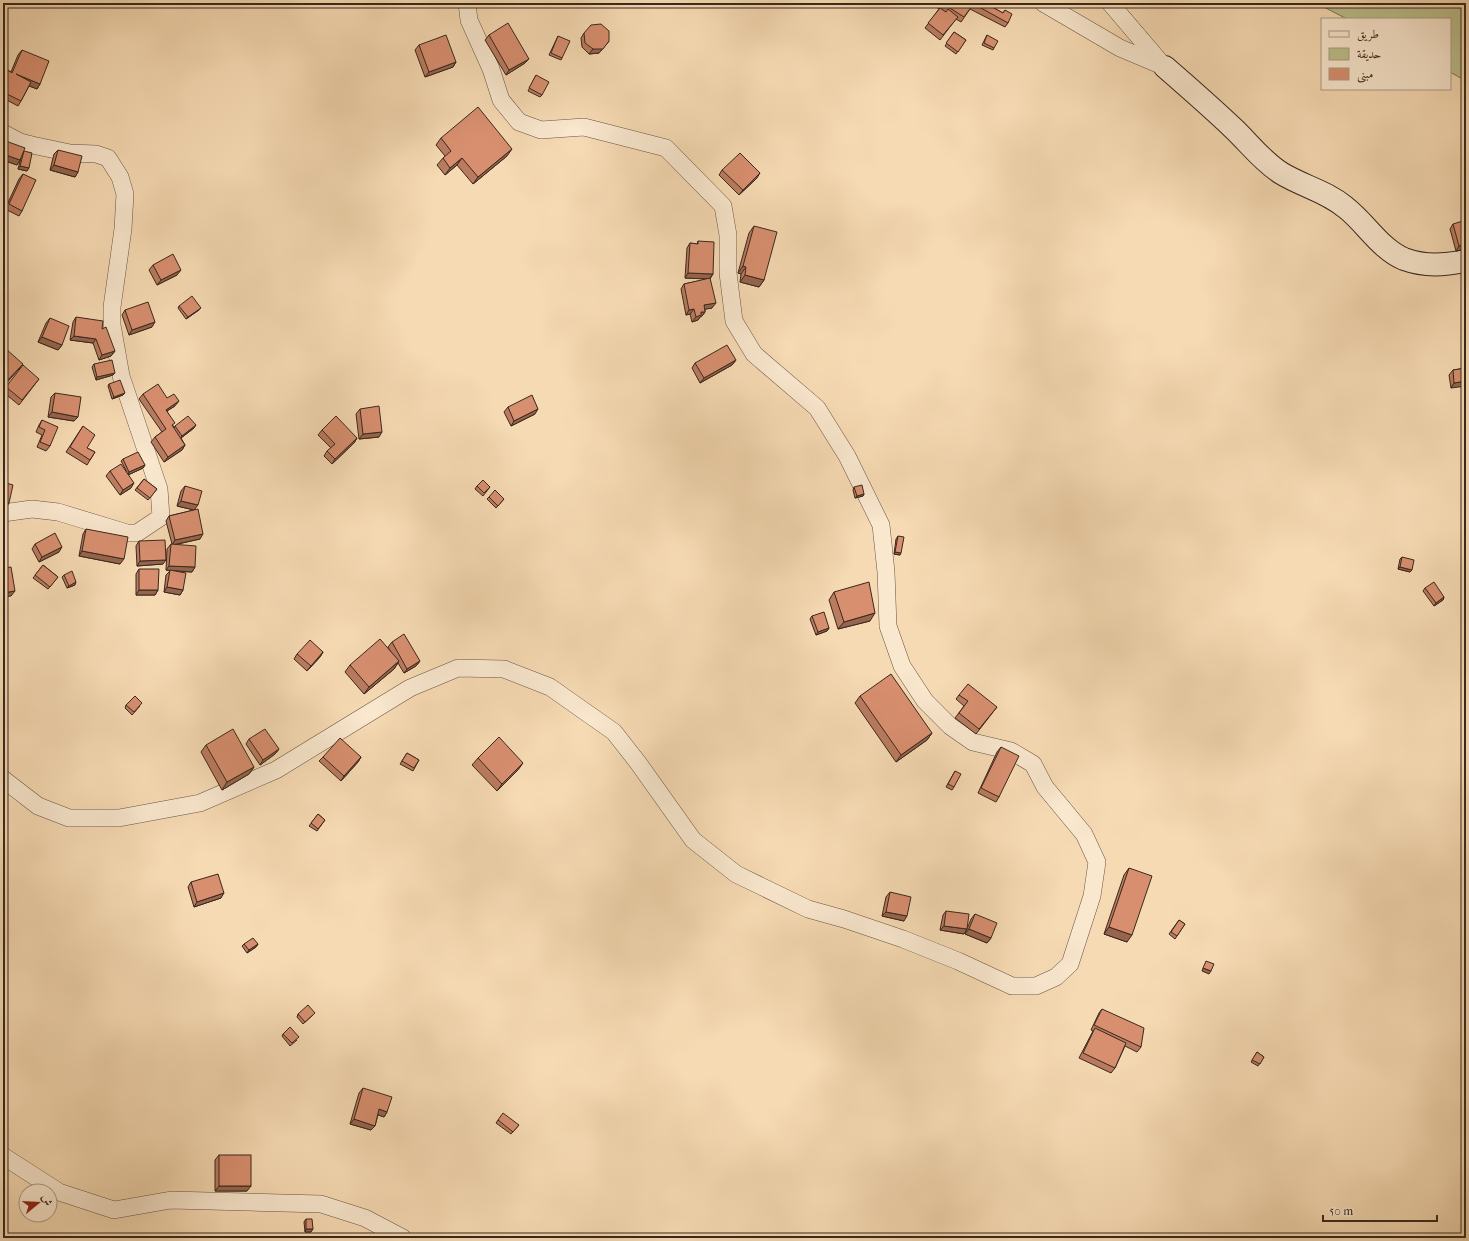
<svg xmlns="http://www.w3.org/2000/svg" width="1469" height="1241" font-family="'IM FELL French Canon',Amiri,serif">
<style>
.green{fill:#bcc08c;stroke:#7a7454}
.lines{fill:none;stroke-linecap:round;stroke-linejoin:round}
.street-casing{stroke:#685442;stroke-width:18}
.secondary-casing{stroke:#38281c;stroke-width:24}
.street{stroke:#f9e7ce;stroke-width:17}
.secondary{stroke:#f9e7ce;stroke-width:22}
.wall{fill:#ba7b60;stroke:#38281c}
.shaded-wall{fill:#97644e;stroke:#38281c}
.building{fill:#d88f70;stroke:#38281c}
</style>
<rect width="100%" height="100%" fill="#f6dab3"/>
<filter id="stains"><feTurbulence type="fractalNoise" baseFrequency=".005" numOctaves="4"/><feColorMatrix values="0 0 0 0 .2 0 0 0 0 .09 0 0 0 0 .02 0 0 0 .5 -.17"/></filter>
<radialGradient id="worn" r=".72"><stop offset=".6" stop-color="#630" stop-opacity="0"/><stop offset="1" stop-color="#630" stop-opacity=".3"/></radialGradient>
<path class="green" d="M1316,3H1466V81L1450,72V19H1347Z"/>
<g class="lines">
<defs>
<g id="street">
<path d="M1043,3L1120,48L1165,67"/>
<path d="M1110,3L1162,64"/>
<path d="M3,133L20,142L32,145L70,153L96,154L108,158L120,177L125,194L123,229L112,307V325L121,376L159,489L161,517L137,533H127L58,512L32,509L3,513"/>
<path d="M3,779L38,806L69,818H119L200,803L276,770L410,688L458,668L504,669L550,687L614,732L639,764L693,840L736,874L808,909L844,919L903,939L958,961L1012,986H1036L1056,977L1070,964L1092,896L1097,862L1084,834L1045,787L1033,764L1011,751L973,742L950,726L925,701L902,666L888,626L886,572L881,525L847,456L817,408L754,354L734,321L728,273V235L723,206L666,148L584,127L541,130L519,122L501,100L491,69L469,20L467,3"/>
<path d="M3,1156L59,1192L114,1210L171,1200L321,1204L365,1218L403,1238"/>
</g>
<path id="secondary" d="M1165,67C1188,87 1211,107 1233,128C1249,143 1262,161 1281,173C1302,186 1326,191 1345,207C1365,222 1380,249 1404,259C1426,267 1444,265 1466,261"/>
</defs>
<use href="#street" class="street-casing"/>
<use href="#secondary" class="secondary-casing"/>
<use href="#street" class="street"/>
<use href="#secondary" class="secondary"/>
</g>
<g class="wall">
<path d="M931,3H967L970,5L972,3H985L1003,13L1005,10L1008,23L1005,27L970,9L961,22L956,19L940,40L925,28L939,9Z"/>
<path d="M954,32L966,40L956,54L945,46Z"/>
<path d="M584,33L609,41L599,53L589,54L582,47L581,38Z"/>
<path d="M489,35L525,63L506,75L485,40Z"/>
<path d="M987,35L994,48L993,50L982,45Z"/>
<path d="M558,36L562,58L561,60L549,55Z"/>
<path d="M419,45L456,62L453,67L425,77L415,50Z"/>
<path d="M22,50L40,84L37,89L29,86L21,101L18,106L3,98V74L6,69L11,72L18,55Z"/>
<path d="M536,75L542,95L540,97L528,91Z"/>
<path d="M441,138L507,156L473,184L457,165L445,175L437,165L443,158L445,156L436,145Z"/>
<path d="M3,140L23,152L27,171L18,169L21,158L17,165L3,160Z"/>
<path d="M58,150L78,172L75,177L50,170L54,154Z"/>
<path d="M722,170L757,178L739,195L719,175Z"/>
<path d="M23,174L22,211L19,216L5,209L19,179Z"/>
<path d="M1453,224L1466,249L1456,251L1450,229Z"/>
<path d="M754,226L764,280L759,287L740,282L741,274L738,273L749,233Z"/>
<path d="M698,241L713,274L710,279L712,308L705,309V312L702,316L700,317L698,320L692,322L690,314L686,315L681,289L684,284L708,279L685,278L687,248L690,243L697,244Z"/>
<path d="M153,265L177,275L157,285L149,270Z"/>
<path d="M179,306L201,308L199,310L186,319L178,308Z"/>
<path d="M125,310L152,327L129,335L122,315Z"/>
<path d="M76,317L115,351L111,356L99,360L93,343L70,340L73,322Z"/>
<path d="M50,318L62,345L58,350L38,342L46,323Z"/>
<path d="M736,360L732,365L700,383L692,368L695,363Z"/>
<path d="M94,364L113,375L96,380L92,367Z"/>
<path d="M1466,368L1451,388L1449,375L1453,370Z"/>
<path d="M39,379L19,405L3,392V391L6,387Z"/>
<path d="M109,384L125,393L123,395L112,399L108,386Z"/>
<path d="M55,393L74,421L48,417L51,397Z"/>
<path d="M143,394L167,398L175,406L167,411L174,428L175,426L194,428L181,438L185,445L182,450L164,462L151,442L155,437L162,432L139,399Z"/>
<path d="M508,407L535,414L511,426L504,412Z"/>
<path d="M360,409L379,437L359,439L356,414Z"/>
<path d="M42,420L50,446L46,451L37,447L42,435L36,432L39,425Z"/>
<path d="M83,426L87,448L95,452L87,465L66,452Z"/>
<path d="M322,430L357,438L354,443L332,464L324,456L327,451L331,448L318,435Z"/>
<path d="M123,459L145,465L143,468L128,475L131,488L120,495L106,476L110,471L127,472L121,461Z"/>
<path d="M144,479L157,489L148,500L135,490Z"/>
<path d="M185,486L195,510L200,539L174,545L195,567L192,572L174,571L183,590L180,595L164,592L166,575L170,571L166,570L167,549L171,544H172L166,521L169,516L194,510L177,506L181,491Z"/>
<path d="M477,486L490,487L483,496L475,489Z"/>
<path d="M854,487L864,494L863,496L855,498L853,490Z"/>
<path d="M489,497L504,499L496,508L487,499Z"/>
<path d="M86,529L120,564L79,556L83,534Z"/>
<path d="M898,536L900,555L894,554L896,539Z"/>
<path d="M139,541L163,564L137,566L136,546Z"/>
<path d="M35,544L59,552L39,562L32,549Z"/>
<path d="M1402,557L1410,572L1398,569L1400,559Z"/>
<path d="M43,565L58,577L48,589L33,578Z"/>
<path d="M139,569L158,590L155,595H136V574Z"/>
<path d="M64,575L75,585L67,588L62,577Z"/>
<path d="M1425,588L1444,597L1443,600L1434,606L1423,591Z"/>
<path d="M834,592L870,621L838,629L829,600Z"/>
<path d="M812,616L829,628L827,631L816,635L810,619Z"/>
<path d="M392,642L420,661L416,666L404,673L398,663L394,669L364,694L345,672L350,665L392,654L388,647Z"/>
<path d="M323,652L320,657L307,671L294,659L297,654Z"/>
<path d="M959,695L997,707L976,734L955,718L964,706L956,699Z"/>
<path d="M860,696L932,733L927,740L896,762L855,703Z"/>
<path d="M126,705L140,706L132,715L125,708Z"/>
<path d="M249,739L279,749L275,754L260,765L246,744Z"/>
<path d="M206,745L254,767L249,774L222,790L201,752Z"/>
<path d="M1001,747L999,797L996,802L978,793L997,752Z"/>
<path d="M407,753L419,760L413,771L400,764Z"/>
<path d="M323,757H361L358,762L341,781L319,761Z"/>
<path d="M478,758L518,770L497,791L472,765Z"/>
<path d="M955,771L954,787L952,790L946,787Z"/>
<path d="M318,814L325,820L317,831L309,826Z"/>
<path d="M1129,868L1127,942L1104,934L1124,875Z"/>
<path d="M191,882L221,898L194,907L188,887Z"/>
<path d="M890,892L904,921L882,916L886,897Z"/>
<path d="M946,911L964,934L940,930L943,915Z"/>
<path d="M975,914L991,938L987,943L965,934L971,919Z"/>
<path d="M1179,920L1185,924L1175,939L1169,934Z"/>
<path d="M244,944H258L256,947L247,953L242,946Z"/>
<path d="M1102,1009L1141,1047L1137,1052L1125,1046L1115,1068L1111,1073L1079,1058L1093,1031L1091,1030L1099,1013Z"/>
<path d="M298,1014L313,1015L303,1024L297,1017Z"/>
<path d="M283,1034L297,1040L290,1046L282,1036Z"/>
<path d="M1257,1052L1264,1057L1258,1066L1251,1062Z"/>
<path d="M363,1088L387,1112L384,1117L378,1115L375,1126L371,1130L350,1124L359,1093Z"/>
<path d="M498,1120L519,1125L511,1134L496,1123Z"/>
<path d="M219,1155L247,1191H215V1160Z"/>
<path d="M306,1219L311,1232H305L304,1222Z"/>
</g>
<g class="shaded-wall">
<path d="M609,41L599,53L589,54L593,49Z"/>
<path d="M529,59L525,63L506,75L509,70Z"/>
<path d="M456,62L453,67L425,77L429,72Z"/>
<path d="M16,74L40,84L37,89L13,79Z"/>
<path d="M512,149L507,156L473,184L478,177Z"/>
<path d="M3,154L20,160L17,165L3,160Z"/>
<path d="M462,158L457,165L445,175L450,168Z"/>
<path d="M54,165L78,172L75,177L50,170Z"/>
<path d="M20,166L29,168L27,171L18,169Z"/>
<path d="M760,173L757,178L739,195L743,190Z"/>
<path d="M1466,245V249L1456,251L1459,246Z"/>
<path d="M743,266L746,267L741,274L738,273Z"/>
<path d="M181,270L177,275L157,285L161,280Z"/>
<path d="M688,273L713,274L709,279L685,278Z"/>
<path d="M745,275L764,280L759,287L740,282Z"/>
<path d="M716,303L712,308L701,310L704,305Z"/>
<path d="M201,308L199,310L186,319L188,317Z"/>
<path d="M694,309L690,314L686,315L689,310Z"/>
<path d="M701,312H705L702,316L700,317L698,320L692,322L696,317Z"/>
<path d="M155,322L152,327L129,335L132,330Z"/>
<path d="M74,336L96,339L93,343L70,340Z"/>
<path d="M42,337L62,345L58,350L38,342Z"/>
<path d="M115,351L111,356L99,360L102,355Z"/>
<path d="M736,360L732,365L700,383L704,378Z"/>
<path d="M23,364L19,369L3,387L5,383Z"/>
<path d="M115,373L113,375L96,380L97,377Z"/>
<path d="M1466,381V386L1451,388L1454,383Z"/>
<path d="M125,393L123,395L112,399L114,397Z"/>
<path d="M179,401L175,406L162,414L166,410Z"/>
<path d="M538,409L535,414L511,426L514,421Z"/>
<path d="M52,412L78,417L74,421L48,417Z"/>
<path d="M196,425L194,428L181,438L182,436Z"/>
<path d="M382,432L379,437L359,439L363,434Z"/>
<path d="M357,438L354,443L332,464L335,459Z"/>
<path d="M185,445L182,450L164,462L168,457Z"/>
<path d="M145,465L143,468L128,475L129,472Z"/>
<path d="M134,483L131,488L120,495L123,490Z"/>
<path d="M864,494L863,496L855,498L857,496Z"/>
<path d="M181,501L198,505L194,510L177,506Z"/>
<path d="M3,502L9,503L6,508L3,507Z"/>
<path d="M203,534L200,539L172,545L175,540Z"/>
<path d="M62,547L59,552L39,562L42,557Z"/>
<path d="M82,551L124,559L120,564L79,556Z"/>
<path d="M895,552L901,553L900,555L894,554Z"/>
<path d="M166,560L163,564L137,566L140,561Z"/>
<path d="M169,566L195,567L192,572L166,570Z"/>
<path d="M1400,567L1412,570L1410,572L1398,569Z"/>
<path d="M76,582L75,585L67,588L69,586Z"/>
<path d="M167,587L183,590L180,595L164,592Z"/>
<path d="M139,590H158L155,595H136Z"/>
<path d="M15,591L11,596L3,597V593Z"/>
<path d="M1444,597L1443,600L1434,606L1436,603Z"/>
<path d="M875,613L870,621L838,629L844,622Z"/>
<path d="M829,628L827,631L816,635L818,632Z"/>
<path d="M323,652L320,657L307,671L311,666Z"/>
<path d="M399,661L394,669L364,694L369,687Z"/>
<path d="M420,661L416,666L404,673L407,669Z"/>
<path d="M932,733L927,740L896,762L901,755Z"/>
<path d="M279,749L275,754L260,765L263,760Z"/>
<path d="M361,757L358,762L341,781L344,776Z"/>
<path d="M523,763L518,770L497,791L502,784Z"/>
<path d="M254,767L249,774L222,790L227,782Z"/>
<path d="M224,893L221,898L194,907L197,902Z"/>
<path d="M886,912L907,916L904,921L882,916Z"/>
<path d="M944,926L967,929L964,934L940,930Z"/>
<path d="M1109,927L1132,935L1127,942L1104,934Z"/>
<path d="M969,929L991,938L987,943L965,934Z"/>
<path d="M258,944L256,947L247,953L249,950Z"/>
<path d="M1203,968L1211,971L1209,974L1202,971Z"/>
<path d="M379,1109L387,1112L384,1117L376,1114Z"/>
<path d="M354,1119L375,1126L371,1130L350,1124Z"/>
<path d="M219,1186H251L247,1191H215Z"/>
<path d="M306,1229H313L311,1232H305Z"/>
</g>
<g class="building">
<path d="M942,3H967L972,6L964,17Z"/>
<path d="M972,3H985L1003,13L1005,10L1012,14L1008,23Z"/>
<path d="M940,8L946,12L948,9L958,17L943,35L928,23Z"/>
<path d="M508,23L529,59L509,70L489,35Z"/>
<path d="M601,24L609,31V41L603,49H593L585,43L584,33L591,25Z"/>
<path d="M954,32L966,40L958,52L946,43Z"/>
<path d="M446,35L456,62L429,72L419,45Z"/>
<path d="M987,35L998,41L994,48L984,43Z"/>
<path d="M558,36L570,41L562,58L551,53Z"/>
<path d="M22,50L49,61L40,84L16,74L31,82L21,101L3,92V75L6,69L12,73Z"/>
<path d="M536,75L549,82L542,95L529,88Z"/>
<path d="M478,107L512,149L478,177L462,158L450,168L443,158L451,151L441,138Z"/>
<path d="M3,140L25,148L20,160L3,154Z"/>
<path d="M58,150L82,156L78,172L54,165Z"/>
<path d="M24,151L32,153L29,168L20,166Z"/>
<path d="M740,153L760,173L743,190L722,170Z"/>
<path d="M23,174L36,180L22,211L9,204Z"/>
<path d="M1466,220V245L1459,246L1453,224Z"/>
<path d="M754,226L777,232L764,280L745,275L746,267L743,266Z"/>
<path d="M698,241L714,242L713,274L688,273L690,243L698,244Z"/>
<path d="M173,254L181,270L161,280L153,265Z"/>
<path d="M710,278L716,303L704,305L705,312H701V315L696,317L694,309L689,310L684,284Z"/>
<path d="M192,296L201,308L188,317L179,306Z"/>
<path d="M148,302L155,322L132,330L125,310Z"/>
<path d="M76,317L103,321L102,329L106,327L115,351L102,355L96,339L74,336Z"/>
<path d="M50,318L69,326L62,345L42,337Z"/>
<path d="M727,345L736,360L704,378L695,363Z"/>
<path d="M6,349L23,364L5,383L3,382V352Z"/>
<path d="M112,360L115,373L97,377L94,364Z"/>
<path d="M23,365L39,379L22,400L6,387Z"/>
<path d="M1466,368V381L1454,383L1453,370Z"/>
<path d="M120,380L125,393L114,397L109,384Z"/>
<path d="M158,384L167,398L174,394L179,401L166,410L175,423L172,425L185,445L168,457L155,437L166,429L143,394Z"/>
<path d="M55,393L81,397L78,417L52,412Z"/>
<path d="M532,395L538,409L514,421L508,407Z"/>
<path d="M379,406L382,432L363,434L360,409Z"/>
<path d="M188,416L196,425L182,436L175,426Z"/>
<path d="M336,416L357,438L335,459L327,451L335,444L322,430Z"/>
<path d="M42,420L58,427L50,446L40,442L45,430L39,427Z"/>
<path d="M83,426L95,435L87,448L95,452L90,460L70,447Z"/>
<path d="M138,452L145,465L129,472L123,459Z"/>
<path d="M121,464L134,483L123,490L110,471Z"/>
<path d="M144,479L157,489L150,498L137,488Z"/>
<path d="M483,480L490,487L484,493L477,486Z"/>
<path d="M3,482L13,485L9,503L3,502Z"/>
<path d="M862,485L864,494L857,496L854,487Z"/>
<path d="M185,486L202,491L198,505L181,501Z"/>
<path d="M495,490L504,499L498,506L489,497Z"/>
<path d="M198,509L203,534L175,540L169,516Z"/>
<path d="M86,529L128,537L124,559L82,551Z"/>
<path d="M55,533L62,547L42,557L35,544Z"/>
<path d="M898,536L904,537L901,553L895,552Z"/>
<path d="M165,540L166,560L140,561L139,541Z"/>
<path d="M171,544L196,546L195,567L169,566Z"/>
<path d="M1402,557L1414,560L1412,570L1400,567Z"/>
<path d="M43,565L58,577L50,587L35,575Z"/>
<path d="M11,567L15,591L3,593V568Z"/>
<path d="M139,569H159L158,590H139Z"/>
<path d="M170,570L186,573L183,590L167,587Z"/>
<path d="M72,571L76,582L69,586L64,575Z"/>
<path d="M869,582L875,613L844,622L834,592Z"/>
<path d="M1434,582L1444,597L1436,603L1425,588Z"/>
<path d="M824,612L829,628L818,632L812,616Z"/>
<path d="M404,634L420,661L407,669L392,642Z"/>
<path d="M380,639L399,661L369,687L350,665Z"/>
<path d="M310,640L323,652L311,666L297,654Z"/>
<path d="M891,674L932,733L901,755L860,696Z"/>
<path d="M968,684L997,707L979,729L959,713L968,701L959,695Z"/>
<path d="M135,696L142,703L134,712L126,705Z"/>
<path d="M233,729L254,767L227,782L206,745Z"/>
<path d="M265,729L279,749L263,760L249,739Z"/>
<path d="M499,737L523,763L502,784L478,758Z"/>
<path d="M340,738L361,757L344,776L323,757Z"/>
<path d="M1001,747L1019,756L999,797L981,788Z"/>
<path d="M407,753L419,760L414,768L402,761Z"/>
<path d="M955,771L961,774L954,787L948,784Z"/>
<path d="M318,814L325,820L318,829L311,823Z"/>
<path d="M1129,868L1152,876L1132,935L1109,927Z"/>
<path d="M218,874L224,893L197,902L191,882Z"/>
<path d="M890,892L911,897L907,916L886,912Z"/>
<path d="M946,911L969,914L967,929L944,926Z"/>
<path d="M975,914L997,923L991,938L969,929Z"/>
<path d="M1179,920L1185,924L1177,936L1171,932Z"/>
<path d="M253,938L258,944L249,950L244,944Z"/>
<path d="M1206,961L1214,964L1211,971L1203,968Z"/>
<path d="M308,1005L315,1013L305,1022L298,1014Z"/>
<path d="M1102,1009L1144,1028L1141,1047L1094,1025Z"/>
<path d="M290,1027L299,1037L292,1043L283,1034Z"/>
<path d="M1095,1028L1126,1043L1115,1068L1083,1053Z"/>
<path d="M1257,1052L1264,1057L1260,1064L1252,1060Z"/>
<path d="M363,1088L392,1097L387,1112L379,1109L375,1126L354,1119Z"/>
<path d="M503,1113L519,1125L513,1132L498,1120Z"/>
<rect x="219" y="1155" width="32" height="31"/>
<path d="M306,1219H312L313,1229H306Z"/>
<path d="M512,1234L521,1238H510Z"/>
</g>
<rect width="1469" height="1241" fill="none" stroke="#f6dab3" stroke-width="16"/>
<rect x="4" y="4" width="1461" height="1233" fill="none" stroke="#38281c" stroke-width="2"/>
<rect x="8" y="8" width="1453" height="1225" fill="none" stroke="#38281c"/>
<rect x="1321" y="18" width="130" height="72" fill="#f9e7ce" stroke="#ac9b87"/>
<rect x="1329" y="31" width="20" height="6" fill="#f9e7ce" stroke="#ac9b87"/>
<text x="1357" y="38" font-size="12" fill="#38281c">طريق</text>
<rect x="1329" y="48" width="20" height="12" fill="#bcc08c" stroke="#ac9b87"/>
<text x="1357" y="58" font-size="12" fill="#38281c">حديقة</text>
<rect x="1329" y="68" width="20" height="12" fill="#d88f70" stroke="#ac9b87"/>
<text x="1357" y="78" font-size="12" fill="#38281c">مبنى</text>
<g transform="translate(38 1203) rotate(72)"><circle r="19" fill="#f9e7ce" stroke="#ac9b87"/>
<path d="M0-3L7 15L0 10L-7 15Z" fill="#8f2418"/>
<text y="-6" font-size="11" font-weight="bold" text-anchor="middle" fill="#38281c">ش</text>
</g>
<path d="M1323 1215v6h114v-6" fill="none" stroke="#38281c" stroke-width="2"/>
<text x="1329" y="1215" font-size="12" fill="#38281c" stroke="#f9e7ce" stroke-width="3" paint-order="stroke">50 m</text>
<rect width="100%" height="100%" filter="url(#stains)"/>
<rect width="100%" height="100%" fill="url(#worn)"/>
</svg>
